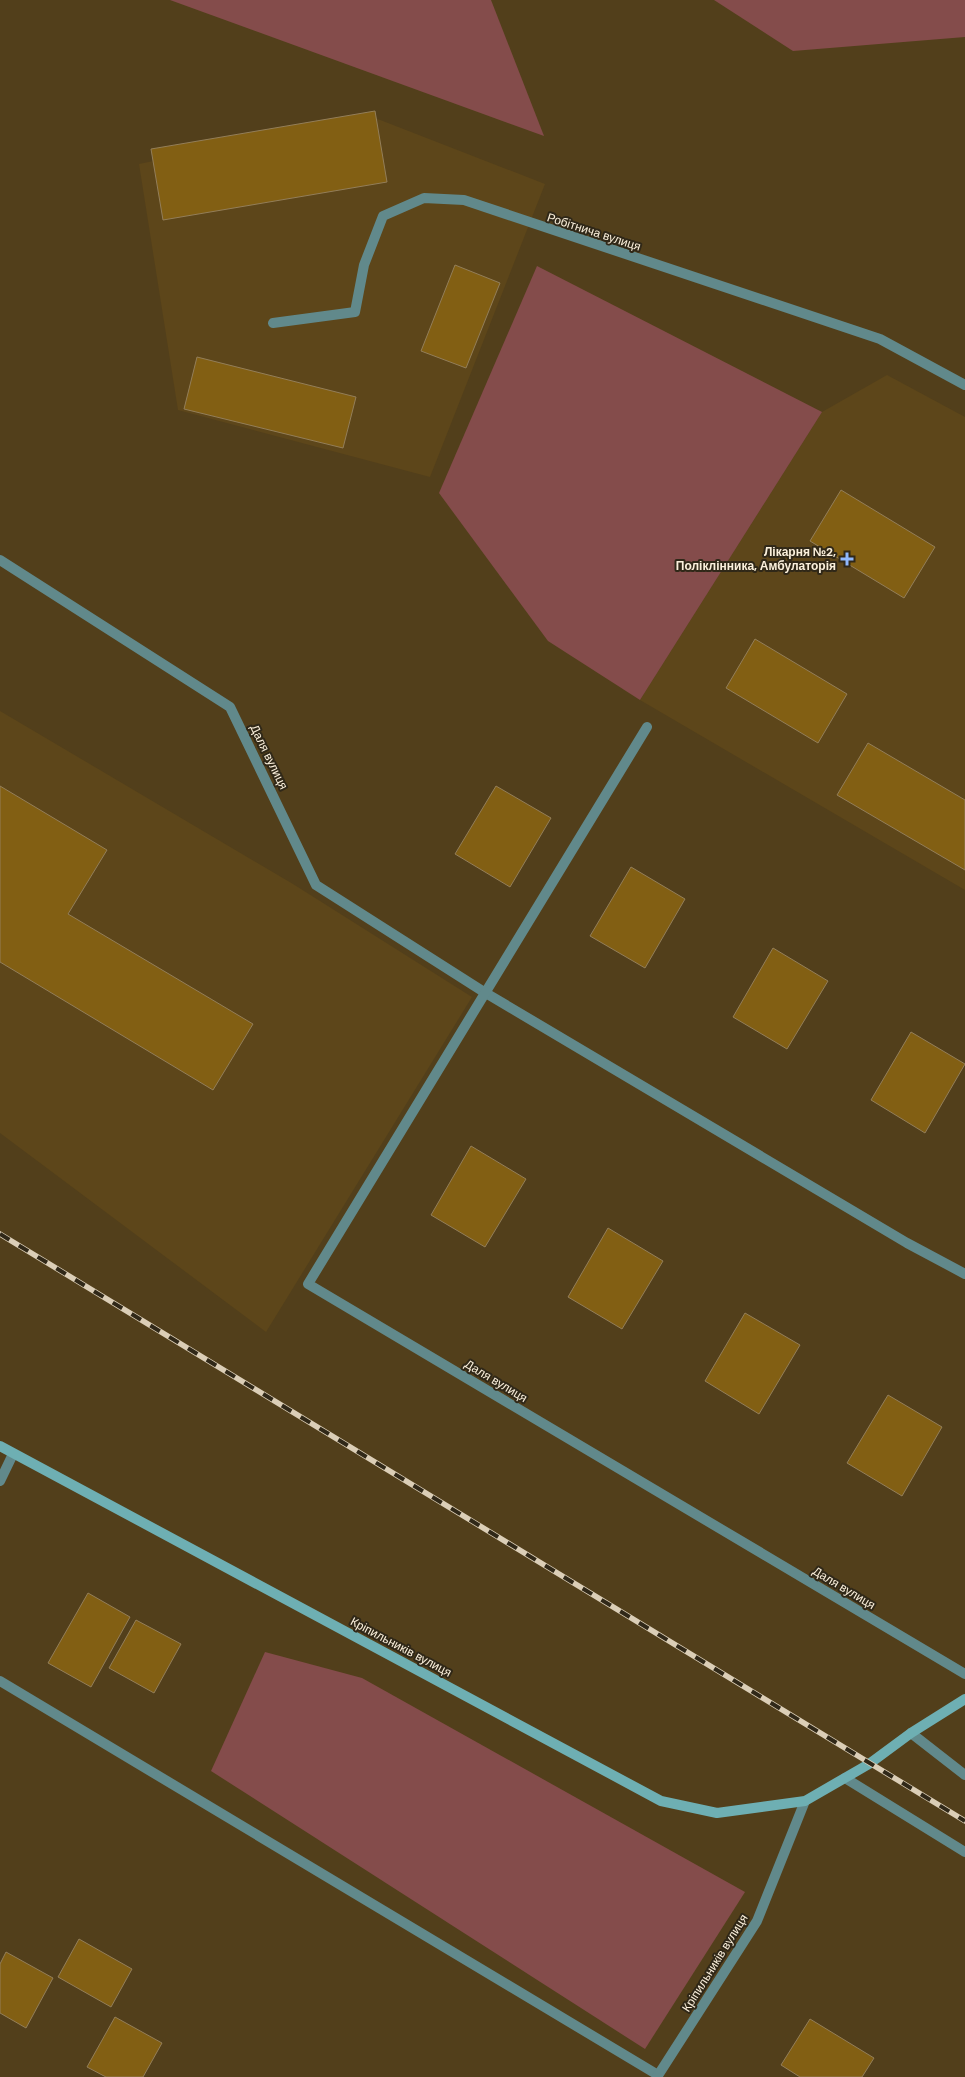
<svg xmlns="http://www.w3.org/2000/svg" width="965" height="2077" font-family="'DM Sans',sans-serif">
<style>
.built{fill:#5d461a}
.green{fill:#844c4b}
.building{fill:#825f13;stroke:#937e59}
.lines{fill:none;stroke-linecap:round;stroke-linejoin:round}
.lane{stroke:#61898b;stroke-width:10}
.street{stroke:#61898b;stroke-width:10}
.secondary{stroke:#6eafb3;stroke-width:10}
.rail-casing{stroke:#dbceb7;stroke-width:5.5}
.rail{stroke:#302818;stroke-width:4;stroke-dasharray:11;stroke-linecap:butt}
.poi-dot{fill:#90b8fd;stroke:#302818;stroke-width:2}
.labels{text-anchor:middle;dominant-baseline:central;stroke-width:4;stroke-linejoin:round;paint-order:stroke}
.street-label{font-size:12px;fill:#fbf0dc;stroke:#302818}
.poi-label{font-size:12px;font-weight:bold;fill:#fbf0dc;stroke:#302818;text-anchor:end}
</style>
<rect width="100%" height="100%" fill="#523f1b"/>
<g class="built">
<path d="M370,116L545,184L430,477L178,410L139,164Z"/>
<path d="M887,375L965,417V890L640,700L822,412Z"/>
<path d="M0,711L293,884L472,997L266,1332L0,1133Z"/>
</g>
<g class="green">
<path d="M170,0H491L544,136Z"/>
<path d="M714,0H965V37L793,51Z"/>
<path d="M537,266L822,412L640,700L548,641L439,493Z"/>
<path d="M265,1652L362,1678L745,1892L645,2049L211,1771Z"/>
</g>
<g class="building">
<path d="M375,111L387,182L163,220L151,149Z"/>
<path d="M455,265L500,283L466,368L421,351Z"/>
<path d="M197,357L356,397L343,448L184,409Z"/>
<path d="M841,490L935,547L904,598L810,541Z"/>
<path d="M755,639L847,694L818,743L726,688Z"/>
<path d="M868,743L965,800V870L837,795Z"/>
<path d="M0,786L107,850L68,914L253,1024L213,1090L0,962Z"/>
<path d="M496,786L551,818L510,887L455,854Z"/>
<path d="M631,867L685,899L645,968L590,936Z"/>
<path d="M773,948L828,981L787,1049L733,1017Z"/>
<path d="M911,1032L965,1064L925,1133L871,1100Z"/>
<path d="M471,1146L526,1179L485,1247L431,1215Z"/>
<path d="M608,1228L663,1261L622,1329L568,1297Z"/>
<path d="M745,1313L800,1345L759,1414L705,1381Z"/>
<path d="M888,1395L942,1427L902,1496L847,1463Z"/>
<path d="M88,1593L130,1617L91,1687L48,1663Z"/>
<path d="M136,1620L181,1644L154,1693L109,1668Z"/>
<path d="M79,1939L132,1969L111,2007L58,1977Z"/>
<path d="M6,1952L53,1978L26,2028L0,2013V1964Z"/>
<path d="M115,2017L162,2043L143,2077H106L87,2067Z"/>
<path d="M810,2019L874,2058L862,2077H800L781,2065Z"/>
</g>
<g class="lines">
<g class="lane">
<path d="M273,323L355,312L364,265L383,216L424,198L464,200L880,339L965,385"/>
<path d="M0,1481L13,1454"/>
<path d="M0,1681L658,2075"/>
</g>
<g class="street">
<path d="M0,560L230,707L316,885L484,992L907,1243L965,1274"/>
<path d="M647,727L308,1284L965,1674"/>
<path d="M911,1733L965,1775"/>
<path d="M845,1778L965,1852"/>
<path d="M657,2077L757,1921L805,1801"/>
</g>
<path class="secondary" d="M0,1446L661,1801L717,1813L805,1801L869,1764L911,1733L965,1699"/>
<defs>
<path id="rail" d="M0,1234L965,1821"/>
</defs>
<use href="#rail" class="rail-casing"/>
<use href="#rail" class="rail"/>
</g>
<path class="poi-dot" d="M844.5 551.5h5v5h5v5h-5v5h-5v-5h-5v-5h5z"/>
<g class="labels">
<g class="street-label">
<text transform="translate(594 232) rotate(18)">Робітнича вулиця</text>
<text transform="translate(269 757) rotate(64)">Даля вулиця</text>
<text transform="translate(496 1381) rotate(31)">Даля вулиця</text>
<text transform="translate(844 1588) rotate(31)">Даля вулиця</text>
<text transform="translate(401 1647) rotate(28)">Кріпильників вулиця</text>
<text transform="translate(715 1963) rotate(-58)">Кріпильників вулиця</text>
</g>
<g class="poi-label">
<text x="836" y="552">Лікарня №2,<tspan x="836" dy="14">Поліклінника, Амбулаторія</tspan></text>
</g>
</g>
</svg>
